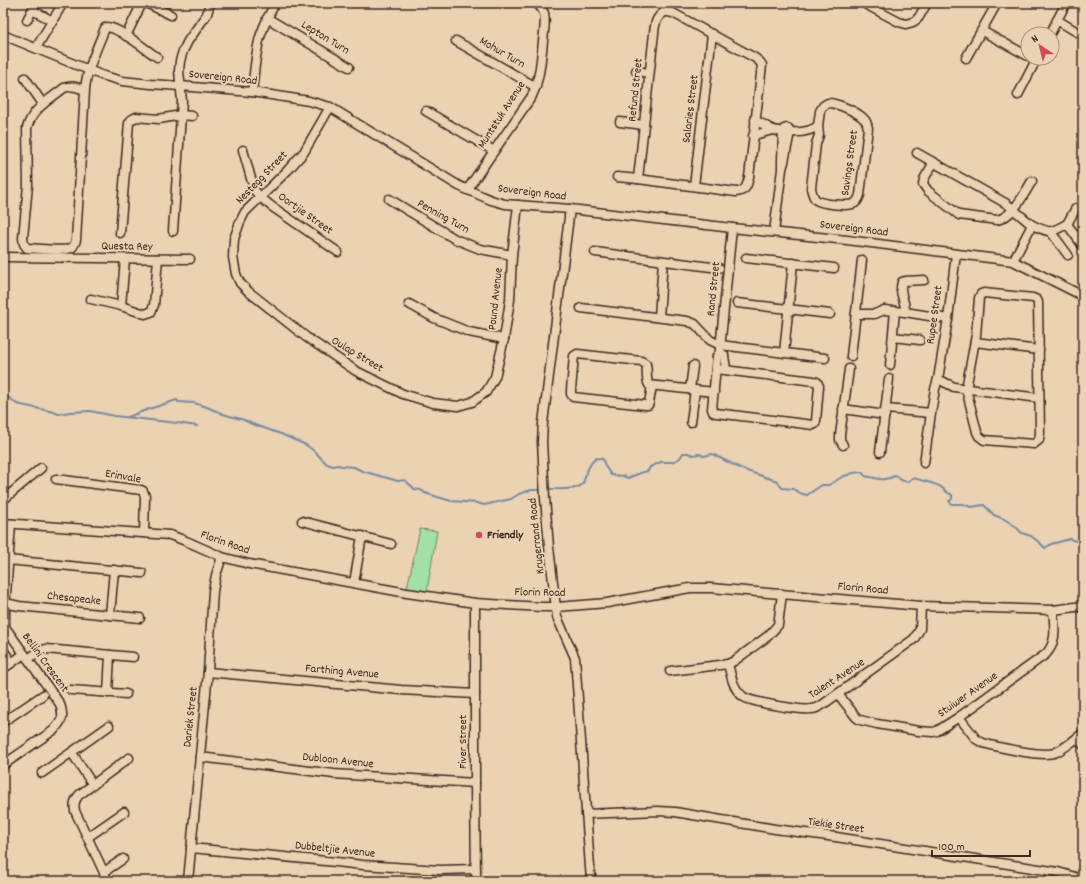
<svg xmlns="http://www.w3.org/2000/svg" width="1086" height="884" font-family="Dekko,sans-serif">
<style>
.green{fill:#a3e0a7;stroke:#6f8562}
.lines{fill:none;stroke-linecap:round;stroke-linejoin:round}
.stream{stroke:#768ba1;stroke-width:2}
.minor-casing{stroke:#3b2a1e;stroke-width:11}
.minor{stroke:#ebd2b3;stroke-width:8}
.poi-dot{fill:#d1495b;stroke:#ebd2b3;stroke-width:1.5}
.labels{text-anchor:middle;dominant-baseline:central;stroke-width:4;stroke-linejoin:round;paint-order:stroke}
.street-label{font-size:12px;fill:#3b2a1e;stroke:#ebd2b3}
.poi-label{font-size:12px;font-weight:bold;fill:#3b2a1e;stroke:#ebd2b3;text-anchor:start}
</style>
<rect width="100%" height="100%" fill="#ebd2b3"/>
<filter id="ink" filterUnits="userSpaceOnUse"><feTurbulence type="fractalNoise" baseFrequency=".025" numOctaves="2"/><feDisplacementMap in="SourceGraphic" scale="8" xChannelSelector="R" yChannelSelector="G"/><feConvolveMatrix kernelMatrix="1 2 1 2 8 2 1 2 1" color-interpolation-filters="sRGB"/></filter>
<g filter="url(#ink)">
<path class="green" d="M420,529L437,531L427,591L407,588Z"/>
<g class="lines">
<g class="stream">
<path d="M3,393L17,404L54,412L58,414L70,412L90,411L115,416L177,423L197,426"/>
<path d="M128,417L146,410L177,400L178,402L194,403L207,407L223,414L244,420L252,424L281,434L306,445L314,451L327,464L333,466L338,465L342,466L354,467L362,471L398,481L405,480C408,484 412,485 414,489L421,490L425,493L451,501L477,503L484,505L511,499L519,494L531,490H539"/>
<path d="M550,489C558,489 579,491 583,483C585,479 585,475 587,471C590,465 590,463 596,458L603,459L605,466L611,475L623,476L628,478L640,473L648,471L650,467L661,462H673L680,458L683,453H688L693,455L699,454L704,456L712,454L744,470L777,481L782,488L793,489L802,494L807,495L822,485H829L842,477L853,473L862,472L865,476C878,478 883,482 895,476L898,477L901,480L908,482L912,478C918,479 936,484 941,487C945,490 947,493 952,495V499L949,501L952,504H963L971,507L984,505L994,515L1004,519L1015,526L1022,533L1031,536L1040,543L1045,548L1051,544L1070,539L1076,541L1083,540"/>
</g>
<defs>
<g id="minor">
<path d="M146,3L171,15"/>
<path d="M863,3L899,22L906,24L913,22L916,20L919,17L927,3"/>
<path d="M32,10L53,21"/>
<path d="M664,12H668L673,13L755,58L760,62L762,65L749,177C747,186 746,191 736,192L638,179L654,33C655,23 656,18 664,12Z"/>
<path d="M267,18L349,67"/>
<path d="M27,20L36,3"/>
<path d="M1057,20L1077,32"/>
<path d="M982,31L1028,56"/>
<path d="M1050,34L1066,3"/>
<path d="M3,35L101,75L122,81L151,84L180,86L252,92L309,101L330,107L459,186L491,200L505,204L570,209L732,228L847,240L1013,261L1083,296"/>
<path d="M126,36L142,3"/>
<path d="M456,41L536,87"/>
<path d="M36,48L63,3"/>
<path d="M966,58L997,3"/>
<path d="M636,71L649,73"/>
<path d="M25,78L43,104"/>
<path d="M85,90C77,87 72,85 64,88C49,100 32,109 27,128L28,185L23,238L24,244L27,248C36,248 65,252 71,248C74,247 75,243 76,240L85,90C86,71 98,46 105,28L107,27C120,28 145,49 157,57"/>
<path d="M252,92C254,75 255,58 259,41C262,28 269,15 275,3"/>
<path d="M1018,95L1037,58"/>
<path d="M828,103C837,103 858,112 864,119C867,121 867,125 868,128L860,195C859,198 858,201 855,203C849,207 822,204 816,200C813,197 812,193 811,188L816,144L819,135L818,126L820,111L823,106Z"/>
<path d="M330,107L304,152L288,170L245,212L240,222L234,239L233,257L236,274L240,283L249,292L306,337L356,371L403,394L433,403L458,406L472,402L486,392L495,377L504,339L510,300L512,255L518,205"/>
<path d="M426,111L494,151"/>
<path d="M755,120L773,130L783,132"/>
<path d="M620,122L644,125"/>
<path d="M790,132C800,133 809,132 818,126"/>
<path d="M753,136L758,134L773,130"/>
<path d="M243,150L252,182L255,191L260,197L271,206L338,252"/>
<path d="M917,153L1007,204L1032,225L1013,261"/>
<path d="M934,162L924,179L923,184L928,191L959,215L997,220C1013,217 1024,194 1032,181"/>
<path d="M617,177L638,179"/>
<path d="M694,186L712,34"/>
<path d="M467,190L532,96C540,78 541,60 543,41C544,32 546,22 544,13C542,9 540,6 537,3"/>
<path d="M389,199L455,239L480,249L512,255"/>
<path d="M570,209L543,423L542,442L545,498L549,547L557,617L575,658L576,671L591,881"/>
<path d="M1067,224L1076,208"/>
<path d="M1032,225C1051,233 1048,234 1067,224L1083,246"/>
<path d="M173,231L182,101L179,71L180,61L183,51L188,41L207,14L210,3"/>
<path d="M774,232L782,169L784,162L790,132L789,129L787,128L784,129L783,132L782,161V169"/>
<path d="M1051,232L1068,255"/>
<path d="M120,233L129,123L131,120L136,117L159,119L181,115L192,116"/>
<path d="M595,252L719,268"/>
<path d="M3,257L190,259"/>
<path d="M746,258L834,268"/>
<path d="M984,293L1033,298L1037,300L1038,302L1040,433L1039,440L1034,444L984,440L979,436L977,432L966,389L976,335L979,298L981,294Z"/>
<path d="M91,299L121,306L145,314L151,312L154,305L158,259"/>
<path d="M737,303L830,314"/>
<path d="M409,304L434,318L469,332L504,339"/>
<path d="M121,306L125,259"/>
<path d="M581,308L687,321L695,324L710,340L720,345L825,358"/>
<path d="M905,312C906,301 898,293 902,282L905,281L924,280"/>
<path d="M856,314H875L884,310L905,312L948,319"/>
<path d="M659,317L663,261"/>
<path d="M893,337L920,340"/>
<path d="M975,342L1039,350"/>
<path d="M720,349L732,228"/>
<path d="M720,352L724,355L726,370"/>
<path d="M784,353L793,263"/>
<path d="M851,356L862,260"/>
<path d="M890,365L895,311"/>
<path d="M716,369L814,381L817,382L819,386L816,421L815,424L813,425L716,413L713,412L712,409L717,356L720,352"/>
<path d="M938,379L954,387L1039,398"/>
<path d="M652,386L649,403L648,405H645L573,397L571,394V390L574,356L577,354L641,361L646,364C648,371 645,378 649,385L714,392"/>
<path d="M690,389L693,366"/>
<path d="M843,409L885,415"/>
<path d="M886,409L931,413"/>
<path d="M691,422L695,390"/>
<path d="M843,445L840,440V435L849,369"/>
<path d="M880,452L889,379"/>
<path d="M924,463L931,413L935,389L938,379L948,319L956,254"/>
<path d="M56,479L141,490L143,491L145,496L144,533"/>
<path d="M3,500L41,468"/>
<path d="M302,521L391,544"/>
<path d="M3,523L170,535L186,541L222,557L249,564L407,593L475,603L542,607H557L607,603L690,588H711L921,606L1053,610L1083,606"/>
<path d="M8,560L142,573"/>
<path d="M354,583L362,536"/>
<path d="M5,603L19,606L140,618"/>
<path d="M475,603V783L476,881"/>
<path d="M110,615L114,570"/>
<path d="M3,650L12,663"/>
<path d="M28,659L38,652L46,649L133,657"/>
<path d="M728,664C731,675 733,690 744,697C751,702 802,711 811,709C816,709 821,706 825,703L914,639L920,629L921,606"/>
<path d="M3,669L24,654"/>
<path d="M670,671L728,664L734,661L768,636L778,625L782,594"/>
<path d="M208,672L401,690L475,694"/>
<path d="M71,690L126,694"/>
<path d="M108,693L110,655"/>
<path d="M838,694L856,717L860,720L877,724L919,731L933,732L937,731L959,717L1046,654C1058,641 1054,625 1053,610"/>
<path d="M959,717L976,739L983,743C997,747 1041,757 1054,753C1065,749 1074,740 1083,733"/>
<path d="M3,722L43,695"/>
<path d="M1077,738L1083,745"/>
<path d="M72,753L93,785"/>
<path d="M200,757L334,774L475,783"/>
<path d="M3,765L54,730C63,720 64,716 60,704L5,627V608L11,524"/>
<path d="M42,773L109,726"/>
<path d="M586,814L658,811L675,812L775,829L836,837L1058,872L1075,877L1080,881"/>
<path d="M88,837L124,812"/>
<path d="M191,848L336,862L363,865L440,870L476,869"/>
<path d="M104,872L123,859"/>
<path d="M108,881L75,811C74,804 74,801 79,795L129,758"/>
<path d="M188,881L208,672L213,591L216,575L222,557"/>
</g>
</defs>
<use href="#minor" class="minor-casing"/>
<use href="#minor" class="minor"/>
</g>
</g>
<circle class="poi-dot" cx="479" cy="535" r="4"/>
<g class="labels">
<g class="street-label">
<text transform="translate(325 38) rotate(31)">Lepton Turn</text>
<text transform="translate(502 53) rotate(30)">Mohur Turn</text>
<text transform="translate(223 78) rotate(6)">Sovereign Road</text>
<text transform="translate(636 90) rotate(-84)">Refund Street</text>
<text transform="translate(691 109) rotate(-83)">Salaries Street</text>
<text transform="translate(502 115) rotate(-57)">Muntstuk Avenue</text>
<text transform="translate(850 163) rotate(-82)">Savings Street</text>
<text transform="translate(262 178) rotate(-46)">Nestegg Street</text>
<text transform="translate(532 193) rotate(7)">Sovereign Road</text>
<text transform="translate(305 214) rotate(35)">Oortjie Street</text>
<text transform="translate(443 217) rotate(29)">Penning Turn</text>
<text transform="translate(854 229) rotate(7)">Sovereign Road</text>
<text transform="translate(127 247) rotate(1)">Questa Rey</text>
<text transform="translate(714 289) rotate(-84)">Rand Street</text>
<text transform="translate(496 299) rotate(-84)">Pound Avenue</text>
<text transform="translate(935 315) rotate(-82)">Rupee Street</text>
<text transform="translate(357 355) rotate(31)">Oulap Street</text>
<text transform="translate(123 477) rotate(10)">Erinvale</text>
<text transform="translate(537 536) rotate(-96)">Krugerrand Road</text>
<text transform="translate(225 543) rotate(19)">Florin Road</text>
<text transform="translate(863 589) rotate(5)">Florin Road</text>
<text transform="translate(540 593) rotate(1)">Florin Road</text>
<text transform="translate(74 599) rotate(6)">Chesapeake</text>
<text transform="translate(45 663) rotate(54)">Bellini Crescent</text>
<text transform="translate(342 672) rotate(5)">Farthing Avenue</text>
<text transform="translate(837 679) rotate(-33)">Talent Avenue</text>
<text transform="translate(968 695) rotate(-35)">Stuiwer Avenue</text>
<text transform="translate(191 717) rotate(-84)">Dariek Street</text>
<text transform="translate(463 742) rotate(-90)">Fiver Street</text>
<text transform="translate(338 761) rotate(6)">Dubloon Avenue</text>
<text transform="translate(836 826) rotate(8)">Tiekie Street</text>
<text transform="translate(335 850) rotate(6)">Dubbeltjie Avenue</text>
</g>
<g class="poi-label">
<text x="487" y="535">Friendly</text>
</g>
</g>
<rect width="1086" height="884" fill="none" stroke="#ebd2b3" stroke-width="16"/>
<rect x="8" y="8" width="1070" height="868" fill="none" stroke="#3b2a1e" stroke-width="1.5" filter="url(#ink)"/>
<g transform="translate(1040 46) rotate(325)"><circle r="19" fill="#ebd2b3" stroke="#a58f77"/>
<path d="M0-3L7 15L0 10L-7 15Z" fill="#d1495b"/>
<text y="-6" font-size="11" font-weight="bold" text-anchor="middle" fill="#3b2a1e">N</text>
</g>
<path d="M932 850v6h98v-6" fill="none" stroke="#3b2a1e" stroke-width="2"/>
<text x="938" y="850" font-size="12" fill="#3b2a1e" stroke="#ebd2b3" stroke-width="3" paint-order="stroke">100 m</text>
</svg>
